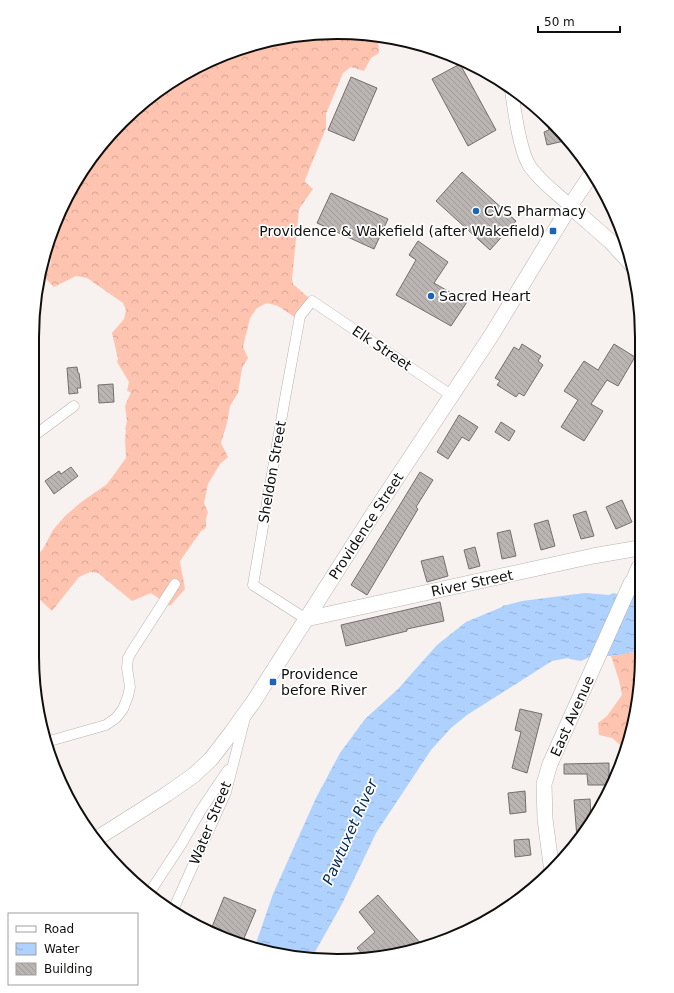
<svg xmlns="http://www.w3.org/2000/svg" width="674" height="993" font-family="'DejaVu Sans',sans-serif">
<style>
.forest{fill:url(#forest-crowns)}
.water{fill:url(#water-ripples)}
.building{fill:url(#building-back-hatch);stroke:#746f6d}
.lines{fill:none;stroke-linecap:round;stroke-linejoin:round}
.minor-casing{stroke:#b9b3b1;stroke-width:11}
.tertiary-casing{stroke:#b9b3b1;stroke-width:14}
.secondary-casing{stroke:#b9b3b1;stroke-width:16}
.minor{stroke:#fff;stroke-width:10}
.tertiary{stroke:#fff;stroke-width:13}
.secondary{stroke:#fff;stroke-width:15}
.poi-dot{fill:#1d64b4;stroke:#fff;stroke-width:1.5}
.labels{text-anchor:middle;dominant-baseline:central;stroke-width:3.5;stroke-linejoin:round;paint-order:stroke}
.poi-label{font-size:14px;fill:#110f0e;stroke:#fff;text-anchor:start}
.street-label{font-size:14px;fill:#110f0e;stroke:#fff}
.water-label{font-size:15px;font-style:italic;fill:#042b56;stroke:#fff}
.rim{fill:none;stroke:#110f0e;stroke-width:2}
</style>
<defs>
<pattern id="forest-crowns" width="20" height="18" patternUnits="userSpaceOnUse"><rect width="20" height="18" fill="#ffc4af"/><path d="M2 6a3 3 0 1 1 6 0M12 15a3 3 0 1 1 6 0" fill="none" stroke="#daa795"/></pattern>
<pattern id="water-ripples" width="26" height="14" patternUnits="userSpaceOnUse"><rect width="26" height="14" fill="#afd1fd"/><path d="M2 4q2-2 4 0t4 0M15 11q2-2 4 0t4 0" fill="none" stroke="#96b2d8"/></pattern>
<pattern id="building-back-hatch" width="6" height="6" patternUnits="userSpaceOnUse"><rect width="6" height="6" fill="#bab4b2"/><path d="M-1 5l2 2M0 0l6 6M5-1l2 2" fill="none" stroke="#9f9a98"/></pattern>
</defs>
<rect width="100%" height="100%" fill="#f7f1ef"/>
<g class="forest">
<path d="M337,32L378,36L379,53L371,58L364,71L351,67L343,73L326,114V128L305,180V182L313,189L299,209L292,279L293,284L310,299L299,320L278,306L267,303L257,308L250,318L243,347L248,358L242,368L238,393L230,406L227,423L221,443L228,457L220,464L208,484L204,503L208,512L206,519V528L201,531L180,561L185,589L170,606L151,593L132,601L98,573L90,572L79,577L52,611L37,597L33,596V559L43,549L53,530L65,516L80,503L107,484L126,458L125,439L126,430H125L127,421L125,406L131,392L127,391L129,382L117,362L118,359L112,333L124,319L126,310L123,303L87,278L76,276L54,287L44,277L51,263L50,248L53,238L52,235L64,202L121,121L167,84L220,55L277,38Z"/>
<path d="M637,652L636,715L625,749L612,738L599,735L598,723L607,716L622,695L619,680L611,656L624,654V653Z"/>
</g>
<path class="water" d="M638,592L637,652L625,653V654L611,656H591L581,661L570,659L568,658L552,661L467,715L451,728L431,750L376,833L342,904L311,959L255,946L273,894L316,798L340,753L365,719L398,689L437,645L466,622L502,607L504,605H507L522,601L585,593L609,595L613,593L618,594Z"/>
<g class="building">
<path d="M460,64L496,130L468,146L432,79Z"/>
<path d="M351,77L377,88L354,141L328,130Z"/>
<path d="M545,115L552,121L568,140L547,145L544,132L549,130Z"/>
<path d="M462,172L516,221L490,250L436,201Z"/>
<path d="M331,193L388,219L374,249L317,223Z"/>
<path d="M418,241L448,262L434,283L467,302L451,326L396,295L416,260L409,255Z"/>
<path d="M522,344L541,356L538,361L543,365L524,396L519,393L516,397L497,385L500,381L495,378L514,347L519,350Z"/>
<path d="M614,344L635,357L618,386L607,380L591,404L603,411L584,441L561,427L578,400L564,391L584,361L598,370Z"/>
<path d="M77,367L78,373H79L81,388H77L78,393L69,394L67,368Z"/>
<path d="M113,384L114,402L99,403L98,385Z"/>
<path d="M459,415L478,427L469,441L462,437L448,459L437,452Z"/>
<path d="M501,422L515,431L509,441L495,432Z"/>
<path d="M71,467L78,476L54,494L45,481L59,471L61,474Z"/>
<path d="M420,472L433,480L416,507L418,509L367,595L351,585Z"/>
<path d="M622,500L632,522L616,529L606,507Z"/>
<path d="M586,511L594,536L581,539L573,515Z"/>
<path d="M548,520L555,546L541,550L534,524Z"/>
<path d="M510,530L516,556L502,559L497,533Z"/>
<path d="M475,547L480,566L469,569L464,550Z"/>
<path d="M443,556L448,576L427,582L421,561Z"/>
<path d="M440,602L444,621L407,629V631L346,646L341,625Z"/>
<path d="M520,709L542,714L527,773L512,768L521,732L515,730Z"/>
<path d="M609,763V785H588L587,774H564V764Z"/>
<path d="M525,791L526,812L510,814L508,793Z"/>
<path d="M590,799L591,818L577,838L574,800Z"/>
<path d="M529,839L531,855L515,857L514,840Z"/>
<path d="M378,895L422,945L397,955L365,957L357,948L375,932L359,912Z"/>
<path d="M224,897L256,910L242,943L220,938L210,932Z"/>
</g>
<g class="lines">
<defs>
<g id="minor">
<path d="M35,435L74,406"/>
<path d="M306,619L253,585L284,404L300,316L312,301L451,395"/>
<path d="M46,742L106,725L116,718L123,709L128,696L130,687L127,668L128,658L132,651L175,584"/>
<path d="M148,895L182,843L201,810L228,770"/>
<path d="M173,910L226,792L245,718"/>
</g>
<g id="tertiary">
<path d="M511,87C514,107 519,149 529,165C539,181 557,193 570,206"/>
<path d="M631,583L638,567"/>
</g>
<g id="secondary">
<path d="M570,206L611,242L632,265"/>
<path d="M306,619L593,556L639,548"/>
<path d="M96,839L167,794L194,775L211,759L231,733L254,701L373,514L491,336L570,206L593,172"/>
<path d="M552,872L545,819L544,784L550,764L631,583"/>
</g>
</defs>
<use href="#minor" class="minor-casing"/>
<use href="#tertiary" class="tertiary-casing"/>
<use href="#secondary" class="secondary-casing"/>
<use href="#minor" class="minor"/>
<use href="#tertiary" class="tertiary"/>
<use href="#secondary" class="secondary"/>
</g>
<g class="poi-dot">
<circle cx="476" cy="211" r="4"/>
<rect x="549" y="227" width="8" height="8" rx="2"/>
<circle cx="431" cy="296" r="4"/>
<rect x="269" y="678" width="8" height="8" rx="2"/>
</g>
<g class="labels">
<g class="poi-label">
<text x="484" y="211">CVS Pharmacy</text>
<text x="545" y="231" text-anchor="end">Providence &amp; Wakefield (after Wakefield)</text>
<text x="439" y="296">Sacred Heart</text>
<text x="281" y="674">Providence<tspan x="281" dy="16">before River</tspan></text>
</g>
<g class="street-label">
<text transform="translate(382 348) rotate(34)">Elk Street</text>
<text transform="translate(272 472) rotate(-80)">Sheldon Street</text>
<text transform="translate(366 526) rotate(-57)">Providence Street</text>
<text transform="translate(472 583) rotate(-12)">River Street</text>
<text transform="translate(572 716) rotate(-66)">East Avenue</text>
<text transform="translate(210 823) rotate(-68)">Water Street</text>
</g>
<g class="water-label">
<text transform="translate(350 832) rotate(-66)">Pawtuxet River</text>
</g>
</g>
<path d="M0 0H674V993H0ZM337 39H337A298 298 0 0 1 635 337V656A298 298 0 0 1 337 954H337A298 298 0 0 1 39 656V337A298 298 0 0 1 337 39Z" fill="#fff" fill-rule="evenodd"/>
<path class="rim" d="M337 39H337A298 298 0 0 1 635 337V656A298 298 0 0 1 337 954H337A298 298 0 0 1 39 656V337A298 298 0 0 1 337 39Z"/>
<rect x="8" y="913" width="130" height="72" fill="#ffffff" stroke="#a09f9f"/>
<rect x="16" y="926" width="20" height="6" fill="#ffffff" stroke="#a09f9f"/>
<text x="44" y="933" font-size="12" fill="#110f0e">Road</text>
<rect x="16" y="943" width="20" height="12" fill="url(#water-ripples)" stroke="#a09f9f"/>
<text x="44" y="953" font-size="12" fill="#110f0e">Water</text>
<rect x="16" y="963" width="20" height="12" fill="url(#building-back-hatch)" stroke="#a09f9f"/>
<text x="44" y="973" font-size="12" fill="#110f0e">Building</text>
<path d="M538 26v6h82v-6" fill="none" stroke="#110f0e" stroke-width="2"/>
<text x="544" y="26" font-size="12" fill="#110f0e" stroke="#ffffff" stroke-width="3" paint-order="stroke">50 m</text>
</svg>
